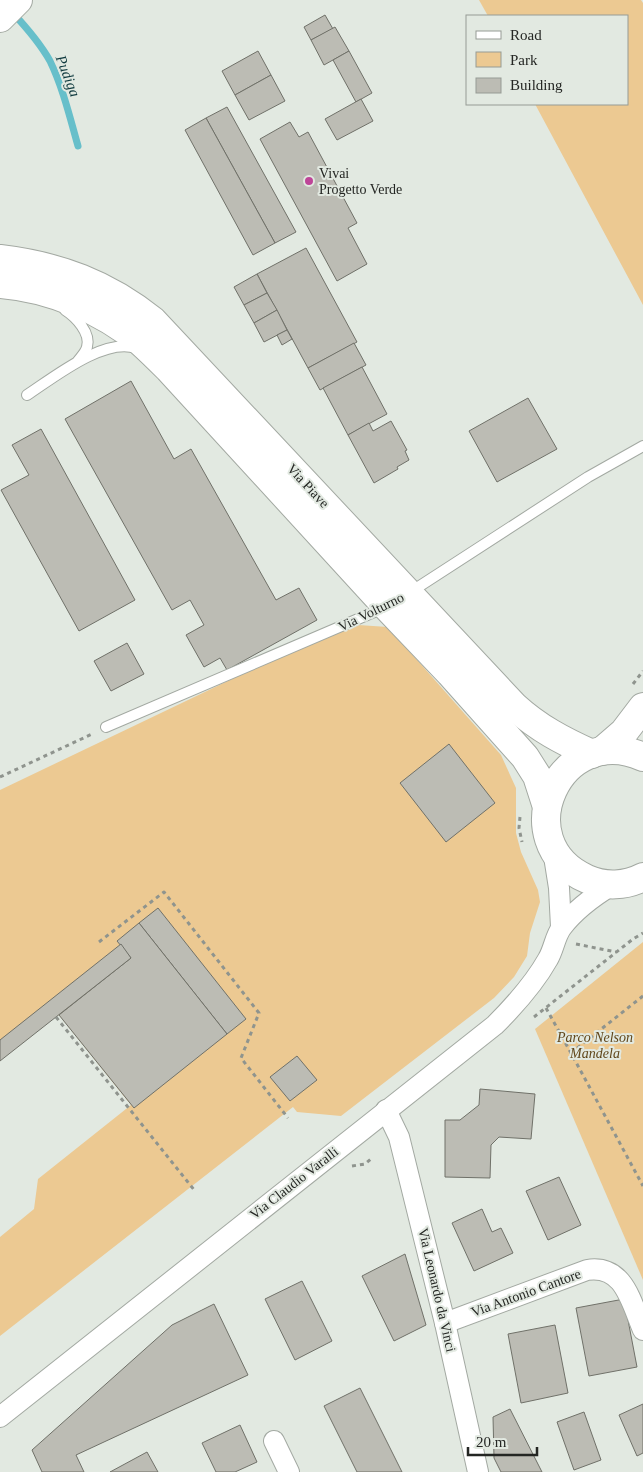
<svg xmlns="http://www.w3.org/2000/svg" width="643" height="1472" font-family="Georgia,serif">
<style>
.green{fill:#ecc992}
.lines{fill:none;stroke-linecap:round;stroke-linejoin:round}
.stream{stroke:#67bfca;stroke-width:7}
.building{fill:#bcbcb4;stroke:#707169}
.lane-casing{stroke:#a3a9a2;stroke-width:12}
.street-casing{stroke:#a3a9a2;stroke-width:22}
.secondary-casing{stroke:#a3a9a2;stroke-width:30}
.highway-casing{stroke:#a3a9a2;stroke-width:30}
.path{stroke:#8f948e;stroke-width:3;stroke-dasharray:4 4;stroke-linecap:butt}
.lane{stroke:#fff;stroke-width:10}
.street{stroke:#fff;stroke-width:20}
.secondary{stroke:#fff;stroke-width:28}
.highway{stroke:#fff;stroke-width:28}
.poi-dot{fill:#be4598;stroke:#e2e9e1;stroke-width:2}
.labels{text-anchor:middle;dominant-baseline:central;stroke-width:4;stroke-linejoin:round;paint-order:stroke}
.poi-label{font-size:14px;fill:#242623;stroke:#e2e9e1;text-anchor:start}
.street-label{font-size:14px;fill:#242623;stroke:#e2e9e1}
.park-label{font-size:14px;font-style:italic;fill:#60461a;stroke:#e2e9e1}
.water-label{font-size:15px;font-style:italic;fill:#0d383d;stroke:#e2e9e1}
</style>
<rect width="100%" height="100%" fill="#e2e9e1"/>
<g class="green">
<path d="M479,0H641L643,3V305L535,104H627V16H488Z"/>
<path d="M358,625L388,627L501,755L516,788V833L521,852L538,890L540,902L530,933L527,956L514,977L494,998L341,1116L297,1112L293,1107L0,1336V1237L34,1209L38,1179L131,1105L59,1015L0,1040V790L259,666Z"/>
<path d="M643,942V1280L535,1029Z"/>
</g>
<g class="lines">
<path class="stream" d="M12,12C26,27 40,43 50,61C63,88 70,118 78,146"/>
</g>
<g class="building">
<path d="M325,15L333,29L311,40L304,27Z"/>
<path d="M335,27L349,51L324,65L311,40Z"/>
<path d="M258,51L271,75L235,95L222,71Z"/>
<path d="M349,51L372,93L356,102L333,60Z"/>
<path d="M271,75L285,101L249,120L235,95Z"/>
<path d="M361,99L373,121L337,140L325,119Z"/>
<path d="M227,107L296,232L275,243L206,118Z"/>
<path d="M206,118L275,243L253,255L185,130Z"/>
<path d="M290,122L299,137L308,132L357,223L348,228L367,264L337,281L260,139Z"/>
<path d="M306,248L357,342L308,368L257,274Z"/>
<path d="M257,274L267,293L244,305L234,287Z"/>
<path d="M267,293L277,310L254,323L244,305Z"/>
<path d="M277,310L287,330L264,342L254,323Z"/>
<path d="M287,330L292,339L282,345L277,335Z"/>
<path d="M354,343L366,365L320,390L308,368Z"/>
<path d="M362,367L387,414L348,435L323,388Z"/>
<path d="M131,381L174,459L191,449L276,600L299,588L317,620L227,670L220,658L204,667L186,635L204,625L190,600L172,610L65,419Z"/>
<path d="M528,398L557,449L497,482L469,431Z"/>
<path d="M391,421L407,450L405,451L409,460L397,467L398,469L374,483L348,435L369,423L373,431Z"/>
<path d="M41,429L135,600L79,631L1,490L29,475L12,445Z"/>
<path d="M127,643L144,674L111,691L94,661Z"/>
<path d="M449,744L495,803L446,842L400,783Z"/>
<path d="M158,908L246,1019L227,1034L139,923Z"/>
<path d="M139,923L227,1034L134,1108L59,1015L131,958L117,941Z"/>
<path d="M121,944L131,958L0,1061V1040Z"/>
<path d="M297,1056L317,1080L290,1101L270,1077Z"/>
<path d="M480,1089L535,1094L531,1139L499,1137L491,1145L490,1178L445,1177V1120H460L479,1105Z"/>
<path d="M559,1177L581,1225L548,1240L526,1191Z"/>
<path d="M482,1209L492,1232L501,1228L513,1253L474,1271L452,1223Z"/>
<path d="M405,1254L426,1325L394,1341L362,1276Z"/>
<path d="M302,1281L332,1341L295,1360L265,1299Z"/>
<path d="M624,1299L637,1367L589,1376L576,1308Z"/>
<path d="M214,1304L248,1375L76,1455L84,1472H42L32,1450L172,1325Z"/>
<path d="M555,1325L568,1393L521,1403L508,1334Z"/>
<path d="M360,1388L402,1472H357L324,1406Z"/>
<path d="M643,1404V1453L637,1456L619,1415Z"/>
<path d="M510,1409L542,1472H501L494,1458L493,1417Z"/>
<path d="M584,1412L601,1460L574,1470L557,1422Z"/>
<path d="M240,1425L257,1462L235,1472H216L202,1443Z"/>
<path d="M147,1452L158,1472H110Z"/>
</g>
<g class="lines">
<defs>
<g id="lane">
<path d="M65,310C76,317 91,333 87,347C86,352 81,357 78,361"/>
<path d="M27,395C53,378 104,337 136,348"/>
<path d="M409,593L588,477L643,446"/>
<path d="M106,727L386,607"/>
</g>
<g id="street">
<path d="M553,850L559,888L561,927"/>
<path d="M386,1110L399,1137L445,1323L478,1472"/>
<path d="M445,1323L587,1270C624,1264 631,1302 643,1330"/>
<path d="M0,1417L495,1025C516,1004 534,984 548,959C554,949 555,936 562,927C575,910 594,896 612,885"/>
<path d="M274,1441L289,1472"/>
</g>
<g id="secondary">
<path d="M0,259C59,266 107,284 153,321L514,706C538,728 563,741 592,754"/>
<path d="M0,284C51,288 102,310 141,342C151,351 160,360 169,369L387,607L450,673L525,757L537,776L547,807"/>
<path d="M602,751L624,732L643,707"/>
<path d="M643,757C560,720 504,842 587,879C605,887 626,886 643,877"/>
</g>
<path id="highway" d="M0,18L18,0"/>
</defs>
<use href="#lane" class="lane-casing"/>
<use href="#street" class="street-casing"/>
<use href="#secondary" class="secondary-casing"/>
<use href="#highway" class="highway-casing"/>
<g class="path">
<path d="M633,684L643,671"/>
<path d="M0,777L92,734"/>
<path d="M520,817L519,828L522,842"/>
<path d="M99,942L164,892L259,1013L241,1058L288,1118"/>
<path d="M576,944L616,952"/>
<path d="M643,996L571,1053L643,1186"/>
<path d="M546,1008L571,1053"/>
<path d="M56,1017L195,1191"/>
<path d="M534,1017L633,939L643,933"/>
<path d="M352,1166L365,1164L372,1158"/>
</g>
<use href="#lane" class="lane"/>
<use href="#street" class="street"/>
<use href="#secondary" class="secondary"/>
<use href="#highway" class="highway"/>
</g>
<circle class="poi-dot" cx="309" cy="181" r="5"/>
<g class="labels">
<g class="poi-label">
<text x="319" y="173">Vivai<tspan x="319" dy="16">Progetto Verde</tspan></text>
</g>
<g class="street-label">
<text transform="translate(308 486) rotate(47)">Via Piave</text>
<text transform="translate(371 612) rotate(-26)">Via Volturno</text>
<text transform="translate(294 1183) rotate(-38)">Via Claudio Varalli</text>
<text transform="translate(437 1290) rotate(77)">Via Leonardo da Vinci</text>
<text transform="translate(526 1293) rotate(-20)">Via Antonio Cantore</text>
</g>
<g class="park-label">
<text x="595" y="1037">Parco Nelson<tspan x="595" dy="16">Mandela</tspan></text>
</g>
<g class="water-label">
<text transform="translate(68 76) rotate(69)">Pudiga</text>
</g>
</g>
<rect x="466" y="15" width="162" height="90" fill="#e2e9e1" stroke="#969b95"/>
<rect x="476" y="31" width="25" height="8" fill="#ffffff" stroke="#969b95"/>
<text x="510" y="40" font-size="15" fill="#242623">Road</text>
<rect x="476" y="52" width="25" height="15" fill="#ecc992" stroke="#969b95"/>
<text x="510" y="65" font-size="15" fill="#242623">Park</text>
<rect x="476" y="78" width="25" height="15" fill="#bcbcb4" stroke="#969b95"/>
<text x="510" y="90" font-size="15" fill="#242623">Building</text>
<path d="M468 1447v8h69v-8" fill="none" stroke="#242623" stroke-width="2.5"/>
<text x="476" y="1447" font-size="15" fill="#242623" stroke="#e2e9e1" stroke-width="4" paint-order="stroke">20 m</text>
</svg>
